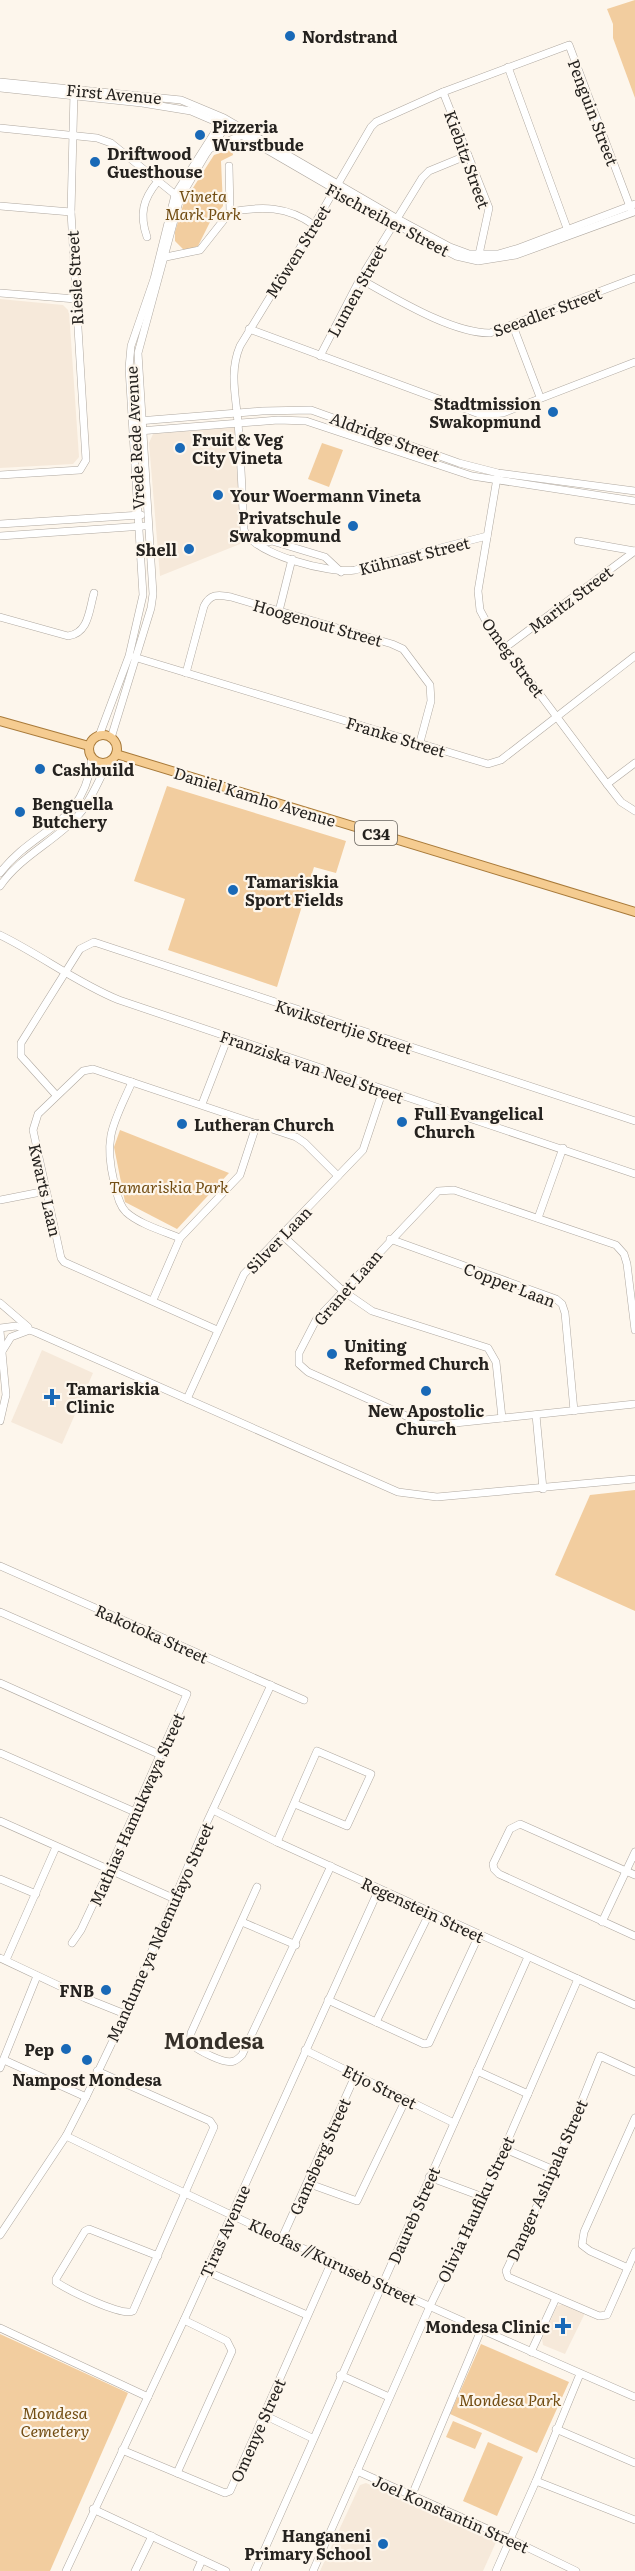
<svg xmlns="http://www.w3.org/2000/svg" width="635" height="2571" font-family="Literata,serif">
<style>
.built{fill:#f6e9da}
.green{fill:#f2cd9f}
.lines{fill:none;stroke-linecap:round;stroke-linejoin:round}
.minor-casing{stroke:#afa8a0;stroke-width:8}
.major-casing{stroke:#a87a3a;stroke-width:10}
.minor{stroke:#fff;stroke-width:7}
.major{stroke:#f5cc91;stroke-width:8}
.poi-dot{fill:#1969b7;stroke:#fdf6ec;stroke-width:2}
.labels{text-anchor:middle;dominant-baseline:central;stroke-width:4.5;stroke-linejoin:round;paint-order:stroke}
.shield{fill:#fdf6ec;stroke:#66625c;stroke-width:1.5}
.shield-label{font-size:15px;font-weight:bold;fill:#25221f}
.poi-label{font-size:16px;font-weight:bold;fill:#25221f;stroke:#fdf6ec;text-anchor:start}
.street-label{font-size:16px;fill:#25221f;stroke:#fdf6ec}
.park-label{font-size:16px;font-style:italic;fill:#724d13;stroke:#fdf6ec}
.district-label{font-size:22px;font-weight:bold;fill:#363029;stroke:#fdf6ec}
</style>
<rect width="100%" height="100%" fill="#fdf6ec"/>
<g class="built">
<path d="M0,299L63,305L69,311L79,457L73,464L0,468Z"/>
<path d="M239,427L245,542L160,576L149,443L153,434Z"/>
<path d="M42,1350L93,1373L62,1444L11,1422Z"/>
<path d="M563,2304L585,2313L565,2354L543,2345L542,2339L557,2306Z"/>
<path d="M366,2483L497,2540L483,2571H320L360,2485Z"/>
</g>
<g class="green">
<path d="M635,0V98L613,38V24L607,9Z"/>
<path d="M232,149L233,155L221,161L223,206L211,220L198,246L185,251L175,241V232L184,202L214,155Z"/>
<path d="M322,443L343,450L329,487L308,479Z"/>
<path d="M167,786L346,841L336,873L314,867L277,987L168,950L185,899L134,881Z"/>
<path d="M120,1130L229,1173L177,1229L125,1202L114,1147Z"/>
<path d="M635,1490V1611L555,1575L590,1495Z"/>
<path d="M0,2334L128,2393L50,2571H0Z"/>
<path d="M481,2344L569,2382L537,2453L450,2414Z"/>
<path d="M453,2421L482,2433L475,2449L446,2437Z"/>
<path d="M488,2442L523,2457L497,2516L463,2501Z"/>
</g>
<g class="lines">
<defs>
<g id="minor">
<path d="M508,67L568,231"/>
<path d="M0,82L181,100L224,118L396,218L450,247L469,254H498L519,248L635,204"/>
<path d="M0,88L142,103L191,111L226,126L393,223L456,256L478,261L516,255L634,212"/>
<path d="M443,92L489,208L478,259"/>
<path d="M0,128L97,138L111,143L178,197"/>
<path d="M212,148L240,136"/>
<path d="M229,166L230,212"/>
<path d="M0,206L71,212"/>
<path d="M147,237C139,214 143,199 158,181"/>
<path d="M166,257L200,250L230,212C262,206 287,206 314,225"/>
<path d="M360,279C395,298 451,333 490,333L635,278"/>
<path d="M0,293L76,299"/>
<path d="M513,326L540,397"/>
<path d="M249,329L482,415L503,413L635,362"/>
<path d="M320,356L360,279L422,178L429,171L468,155"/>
<path d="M138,421L262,411L311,410L459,463L498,473L635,491"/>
<path d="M139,431L278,420L306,421L472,476L635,501"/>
<path d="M0,475L80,470L86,460L71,212L74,92"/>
<path d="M497,478L478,591L480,610L488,625L607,784L621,802L635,811"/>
<path d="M0,524L141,515"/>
<path d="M0,536L144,526"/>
<path d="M487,536L355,570C330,574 255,555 244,530C242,494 241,459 238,423C236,396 229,372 240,346L314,225L371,127L376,122L443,92L569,45L632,212"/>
<path d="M578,541L635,551"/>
<path d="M257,544L272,541L325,557L341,572"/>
<path d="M279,611L292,559"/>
<path d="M0,617L68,636C89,633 89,610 94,593"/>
<path d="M506,647L635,551"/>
<path d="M134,657L488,764L501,760L635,656"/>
<path d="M186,673L204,606C210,594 218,594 231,597L392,644L403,649L430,685L431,701L420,742"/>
<path d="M99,736L129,656L143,595L129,368L131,346L154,279L175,195L222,121"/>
<path d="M111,738L151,608L153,594L138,353L180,198L206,154L228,124"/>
<path d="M607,784L635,763"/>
<path d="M0,873C35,827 84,827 92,758"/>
<path d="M0,886C20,857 52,843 76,818C91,802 98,780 109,762"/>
<path d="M0,935C41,955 77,983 119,1000L635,1174"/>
<path d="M132,1082C114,1123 103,1136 114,1182C117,1192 118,1204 126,1212C139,1224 163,1231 180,1238"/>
<path d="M56,1095L21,1056V1043L80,949L94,942L635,1121"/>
<path d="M202,1104L228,1037"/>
<path d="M0,1200L46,1191"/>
<path d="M538,1218L563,1148"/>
<path d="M282,1235L343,1291L372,1311L488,1348L496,1362L502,1418"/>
<path d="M390,1239L556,1299L562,1304L565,1313L574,1411"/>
<path d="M153,1300L180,1238L240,1175L257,1123"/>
<path d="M0,1303L28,1327"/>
<path d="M0,1328L16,1326L35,1332L398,1492L437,1497L635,1479"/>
<path d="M217,1330L64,1262L61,1258L33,1130L38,1114L83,1071L93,1069L296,1137L305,1143L338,1176"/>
<path d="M635,1330L627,1264L624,1254L616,1245L454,1190L438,1191L316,1320L299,1353V1364L308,1372L424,1424L436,1425L635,1404"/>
<path d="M0,1331L6,1395L0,1421"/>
<path d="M3,1350L11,1337L27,1331"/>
<path d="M187,1399L244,1274L363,1150L383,1090"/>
<path d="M536,1415L543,1489"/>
<path d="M0,1566L304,1700"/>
<path d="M0,1612L187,1694L109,1870L81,1930L72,1943"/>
<path d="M0,1683L161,1755"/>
<path d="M0,1753L135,1812"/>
<path d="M213,1810L277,1842L635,2005"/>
<path d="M0,1821L175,1899"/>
<path d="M277,1842L317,1751L371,1774L347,1826L295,1804"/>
<path d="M635,1875L520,1824L510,1829L493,1864L494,1869L499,1874L635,1936"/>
<path d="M0,1879L36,1894"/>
<path d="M257,1887L191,2033L190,2043C197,2050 225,2065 234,2061C237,2060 240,2057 242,2055L331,1866"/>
<path d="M242,1922L296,1945"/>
<path d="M602,1922L635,1852"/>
<path d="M0,1958L85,1998L125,2014"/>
<path d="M6,1960L56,1847"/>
<path d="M328,2000L424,2044L429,2043L479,1935"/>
<path d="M376,2022L430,1912"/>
<path d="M305,2050L454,2123"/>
<path d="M4,2060L86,2097"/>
<path d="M0,2068L37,1976"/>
<path d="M97,2071L210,2121L214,2127L133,2311C122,2317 68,2290 56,2282V2279L85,2231L89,2229L158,2256"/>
<path d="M477,2071L528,2094"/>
<path d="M635,2072L600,2056L554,2170L506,2271L508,2277L599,2316L607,2315L635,2252"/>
<path d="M66,2136C253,2227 443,2314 635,2397"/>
<path d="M505,2149L554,2170"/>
<path d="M429,2177L483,2197"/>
<path d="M307,2183L357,2201L406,2099"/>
<path d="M0,2235L66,2136L86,2097L118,2030L207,1822L271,1685"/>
<path d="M282,2238L356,2074"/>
<path d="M628,2268L590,2251L582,2245L584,2232L635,2118"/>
<path d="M206,2271L307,2315"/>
<path d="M0,2328L148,2397"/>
<path d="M531,2352L556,2298"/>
<path d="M340,2375L389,2397"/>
<path d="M264,2415L312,2438"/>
<path d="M556,2429L635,2463"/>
<path d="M122,2450L225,2493L230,2491L332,2261"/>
<path d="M357,2471L510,2539L576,2571"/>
<path d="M177,2473L232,2351L227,2341L184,2320"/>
<path d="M536,2481L635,2520"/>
<path d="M412,2495L481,2330"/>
<path d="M93,2509L226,2571"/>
<path d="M66,2571L184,2320L379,1889"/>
<path d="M135,2571L152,2536"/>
<path d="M197,2571L202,2560"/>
<path d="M255,2571L528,1957"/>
<path d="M313,2571L430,2306L483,2197L578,1979"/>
<path d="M496,2571L536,2481L580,2374"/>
</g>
<g id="major">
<path d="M0,721L89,746"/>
<circle cx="103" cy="749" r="14"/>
<path d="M116,754L635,912"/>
</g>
</defs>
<use href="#minor" class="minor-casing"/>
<use href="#major" class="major-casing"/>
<use href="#minor" class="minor"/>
<use href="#major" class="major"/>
</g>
<g class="poi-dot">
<circle cx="290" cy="36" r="6"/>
<circle cx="200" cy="135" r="6"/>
<circle cx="95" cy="162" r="6"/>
<circle cx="553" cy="412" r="6"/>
<circle cx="180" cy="448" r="6"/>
<circle cx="218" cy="495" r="6"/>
<circle cx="353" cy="526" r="6"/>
<circle cx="189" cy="549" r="6"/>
<circle cx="40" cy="769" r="6"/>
<circle cx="20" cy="812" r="6"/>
<circle cx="233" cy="890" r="6"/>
<circle cx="402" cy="1122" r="6"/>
<circle cx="182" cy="1124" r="6"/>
<circle cx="332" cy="1354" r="6"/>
<circle cx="426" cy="1391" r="6"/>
<path d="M49 1388h6v6h6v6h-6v6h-6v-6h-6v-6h6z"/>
<circle cx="106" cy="1990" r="6"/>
<circle cx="66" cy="2049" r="6"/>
<circle cx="87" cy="2060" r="6"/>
<path d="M560 2317h6v6h6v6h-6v6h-6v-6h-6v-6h6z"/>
<circle cx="383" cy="2544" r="6"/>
</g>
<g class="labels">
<rect class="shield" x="355" y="821" width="42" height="24" rx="4.5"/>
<g class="shield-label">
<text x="376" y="833">C34</text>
</g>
<g class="poi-label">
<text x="302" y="36">Nordstrand</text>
<text x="212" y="126">Pizzeria<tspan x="212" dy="18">Wurstbude</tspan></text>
<text x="107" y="153">Driftwood<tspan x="107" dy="18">Guesthouse</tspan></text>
<text x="541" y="403" text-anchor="end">Stadtmission<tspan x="541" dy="18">Swakopmund</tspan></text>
<text x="192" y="439">Fruit &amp; Veg<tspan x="192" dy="18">City Vineta</tspan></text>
<text x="230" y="495">Your Woermann Vineta</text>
<text x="341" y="517" text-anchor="end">Privatschule<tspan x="341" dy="18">Swakopmund</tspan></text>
<text x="177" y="549" text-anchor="end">Shell</text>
<text x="52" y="769">Cashbuild</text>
<text x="32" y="803">Benguella<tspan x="32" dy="18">Butchery</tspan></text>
<text x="245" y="881">Tamariskia<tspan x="245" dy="18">Sport Fields</tspan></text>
<text x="414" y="1113">Full Evangelical<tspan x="414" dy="18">Church</tspan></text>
<text x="194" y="1124">Lutheran Church</text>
<text x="344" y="1345">Uniting<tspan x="344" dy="18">Reformed Church</tspan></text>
<text x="66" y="1388">Tamariskia<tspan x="66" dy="18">Clinic</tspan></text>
<text x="426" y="1410" text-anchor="middle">New Apostolic<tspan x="426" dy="18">Church</tspan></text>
<text x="94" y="1990" text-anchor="end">FNB</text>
<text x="54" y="2049" text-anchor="end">Pep</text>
<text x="87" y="2079" text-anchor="middle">Nampost Mondesa</text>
<text x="550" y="2326" text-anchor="end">Mondesa Clinic</text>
<text x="371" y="2535" text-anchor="end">Hanganeni<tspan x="371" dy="18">Primary School</tspan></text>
</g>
<g class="street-label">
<text transform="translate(114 93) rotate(5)">First Avenue</text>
<text transform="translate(594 112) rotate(69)">Penguin Street</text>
<text transform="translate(468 159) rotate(70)">Kiebitz Street</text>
<text transform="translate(388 219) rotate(28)">Fischreiher Street</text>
<text transform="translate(297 251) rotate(-58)">Möwen Street</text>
<text transform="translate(74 278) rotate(-93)">Riesle Street</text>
<text transform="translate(356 290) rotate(-61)">Lumen Street</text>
<text transform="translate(547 311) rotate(-20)">Seeadler Street</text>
<text transform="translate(385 436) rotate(20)">Aldridge Street</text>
<text transform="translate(134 438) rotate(-93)">Vrede Rede Avenue</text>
<text transform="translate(414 555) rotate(-14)">Kühnast Street</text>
<text transform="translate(570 599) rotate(-37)">Maritz Street</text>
<text transform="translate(318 622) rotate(16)">Hoogenout Street</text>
<text transform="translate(514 657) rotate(54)">Omeg Street</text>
<text transform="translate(396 736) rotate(17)">Franke Street</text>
<text transform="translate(255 796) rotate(17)">Daniel Kamho Avenue</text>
<text transform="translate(344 1026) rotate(18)">Kwikstertjie Street</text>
<text transform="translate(312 1066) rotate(19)">Franziska van Neel Street</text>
<text transform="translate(46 1190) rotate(77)">Kwarts Laan</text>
<text transform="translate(278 1239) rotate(-46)">Silver Laan</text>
<text transform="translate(510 1284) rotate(21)">Copper Laan</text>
<text transform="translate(347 1287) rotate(-49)">Granet Laan</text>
<text transform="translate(152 1633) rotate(24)">Rakotoka Street</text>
<text transform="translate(136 1809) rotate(-66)">Mathias Hamukwaya Street</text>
<text transform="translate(423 1909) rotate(25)">Regenstein Street</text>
<text transform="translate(159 1932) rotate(-66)">Mandume ya Ndemufayo Street</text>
<text transform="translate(380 2086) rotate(26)">Etjo Street</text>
<text transform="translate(319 2156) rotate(-66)">Gamsberg Street</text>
<text transform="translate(546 2180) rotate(-66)">Danger Ashipala Street</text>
<text transform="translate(475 2209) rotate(-65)">Olivia Haufiku Street</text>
<text transform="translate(413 2215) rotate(-66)">Daureb Street</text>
<text transform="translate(224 2231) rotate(-66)">Tiras Avenue</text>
<text transform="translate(333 2261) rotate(25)">Kleofas //Kuruseb Street</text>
<text transform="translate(257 2430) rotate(-66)">Omenye Street</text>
<text transform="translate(451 2513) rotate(24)">Joel Konstantin Street</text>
</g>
<g class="park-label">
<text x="203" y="195">Vineta<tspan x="203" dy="18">Mark Park</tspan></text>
<text x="169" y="1186">Tamariskia Park</text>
<text x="510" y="2399">Mondesa Park</text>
<text x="55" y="2412">Mondesa<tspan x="55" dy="18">Cemetery</tspan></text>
</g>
<g class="district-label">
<text x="214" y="2039">Mondesa</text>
</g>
</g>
</svg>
